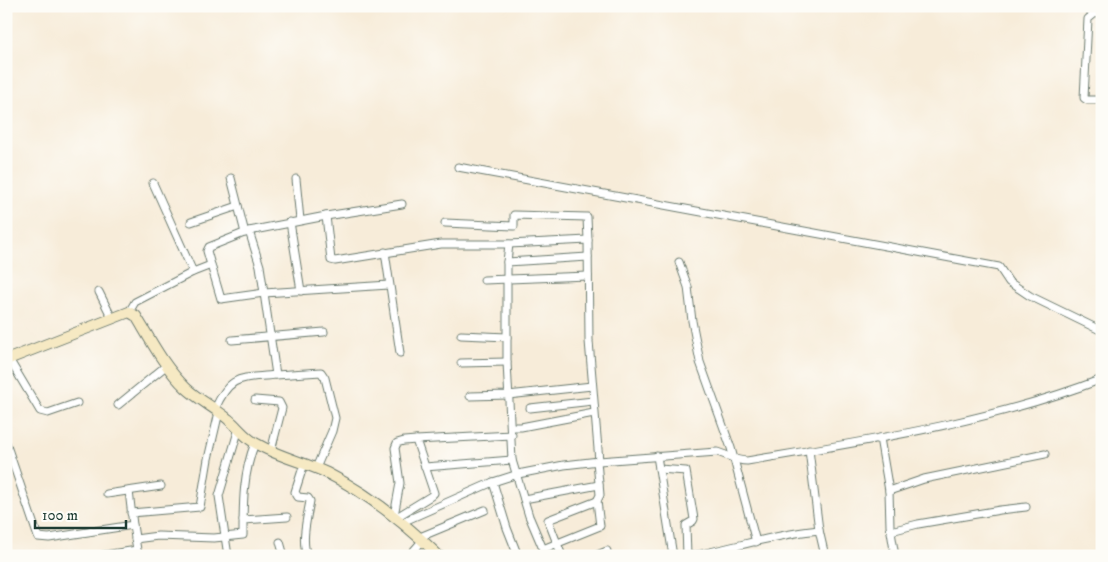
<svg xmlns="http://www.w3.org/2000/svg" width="1108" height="562" font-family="'IM FELL DW Pica',serif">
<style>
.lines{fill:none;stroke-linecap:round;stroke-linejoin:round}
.minor-casing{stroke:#6b7a6e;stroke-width:9}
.secondary-casing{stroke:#6b7a6e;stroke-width:12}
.minor{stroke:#fff;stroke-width:7}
.secondary{stroke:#f6e9c3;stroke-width:10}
</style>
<rect width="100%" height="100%" fill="#fdfcf7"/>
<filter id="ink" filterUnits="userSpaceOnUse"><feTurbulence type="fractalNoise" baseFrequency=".02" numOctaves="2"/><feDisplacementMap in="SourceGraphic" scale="10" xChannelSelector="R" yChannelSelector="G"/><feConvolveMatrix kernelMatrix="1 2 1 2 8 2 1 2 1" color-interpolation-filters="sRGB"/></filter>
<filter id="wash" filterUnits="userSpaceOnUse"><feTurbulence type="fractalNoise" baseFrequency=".0096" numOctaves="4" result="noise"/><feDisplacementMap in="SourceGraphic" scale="20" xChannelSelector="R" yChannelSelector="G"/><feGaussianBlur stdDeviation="1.12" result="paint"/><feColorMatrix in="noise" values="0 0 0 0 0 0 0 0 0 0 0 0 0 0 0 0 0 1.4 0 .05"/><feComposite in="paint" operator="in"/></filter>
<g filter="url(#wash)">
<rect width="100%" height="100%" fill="#f7ecd9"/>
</g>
<g filter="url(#ink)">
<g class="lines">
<defs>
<g id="minor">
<path d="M1102,13L1094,14L1088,19L1084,98L1087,100H1102"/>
<path d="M458,167L999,267L1009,282L1030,296L1102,331"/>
<path d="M231,178L245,233"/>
<path d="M296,179L300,220"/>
<path d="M153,183L193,272"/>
<path d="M326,216L402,204"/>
<path d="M191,222L238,206"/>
<path d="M290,222L301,291"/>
<path d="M445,223L514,226V215L587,217L588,240"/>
<path d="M249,231L326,216L331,260L335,261L441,244H509L588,240L589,341L599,461L717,452C728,455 735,461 747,461C866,441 988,423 1102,379"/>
<path d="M509,244L507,262V362L512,460L529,516L546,556"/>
<path d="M385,252L400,353"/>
<path d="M507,262L588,257"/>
<path d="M679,262L688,287L692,321L700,362L731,448L756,542"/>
<path d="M211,265L207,251L209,247L249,231L260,266L264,293L389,285"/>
<path d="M484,280L588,276"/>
<path d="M99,292L112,318"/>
<path d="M129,312L135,302L193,272L211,265L221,299L264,293L276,375C241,379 231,373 215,409"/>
<path d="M461,335L507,337"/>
<path d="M232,340L324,332"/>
<path d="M9,359L40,411L48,413L77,403"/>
<path d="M461,363L507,362"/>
<path d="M276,375L321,372L325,378L335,418L332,431L316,468"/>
<path d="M470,396L508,395L592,386"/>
<path d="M255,400L279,402L282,408L271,451"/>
<path d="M118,405L167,365"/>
<path d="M530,408L593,401"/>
<path d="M511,427H521L594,413"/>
<path d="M880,438L889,491L890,526L895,556"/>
<path d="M6,443L38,537L49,538L133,525L129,491"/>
<path d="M809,450L819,530"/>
<path d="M657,456L673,556"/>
<path d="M304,464L295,492L298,497L308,498L310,501C307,518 301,540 307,556"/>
<path d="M425,467L512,460"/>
<path d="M659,469L686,471L694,519L693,521L686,525L687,556"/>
<path d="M493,482L507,528L518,556"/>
<path d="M889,491L924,479L1045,454"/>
<path d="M107,494L161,486"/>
<path d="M524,499L599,485"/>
<path d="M131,513L200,507L208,459L219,412"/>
<path d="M394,516L400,483L395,448L397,443L404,441L416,440"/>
<path d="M395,518L431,496L434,493L416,440L512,435"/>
<path d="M243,520L287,517"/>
<path d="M403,524L407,520L493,482L518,474L564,465L599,461"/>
<path d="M133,525L138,556"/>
<path d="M891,531L918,524L1000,510L1026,507"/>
<path d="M420,537L485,510"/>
<path d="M135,539L158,536L214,538L243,535C243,503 243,473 255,443"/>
<path d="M280,542L284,556"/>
<path d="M543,549L600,526L597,501L600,495L597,461"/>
<path d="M98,556L137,550"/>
<path d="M228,556L219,496L239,428"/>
<path d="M409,556L423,540"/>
<path d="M562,556L548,520L597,501"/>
<path d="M595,556L607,551"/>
<path d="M691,556C734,548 775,534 819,530L825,556"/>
</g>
<path id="secondary" d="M6,360L129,312L136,316C151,341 165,368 186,388C199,400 215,408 228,419C238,427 246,439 257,444C279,457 304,462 327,473C369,494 406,524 439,556"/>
</defs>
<use href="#minor" class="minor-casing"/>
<use href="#secondary" class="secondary-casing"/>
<use href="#minor" class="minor"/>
<use href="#secondary" class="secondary"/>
</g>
</g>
<rect width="1108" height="562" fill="none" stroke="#fdfcf7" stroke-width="25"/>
<path d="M35 520v8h91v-8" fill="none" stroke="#1f3d34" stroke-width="2.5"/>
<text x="42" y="520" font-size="15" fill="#1f3d34" stroke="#fdfcf7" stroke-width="4" paint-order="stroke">100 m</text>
</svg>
